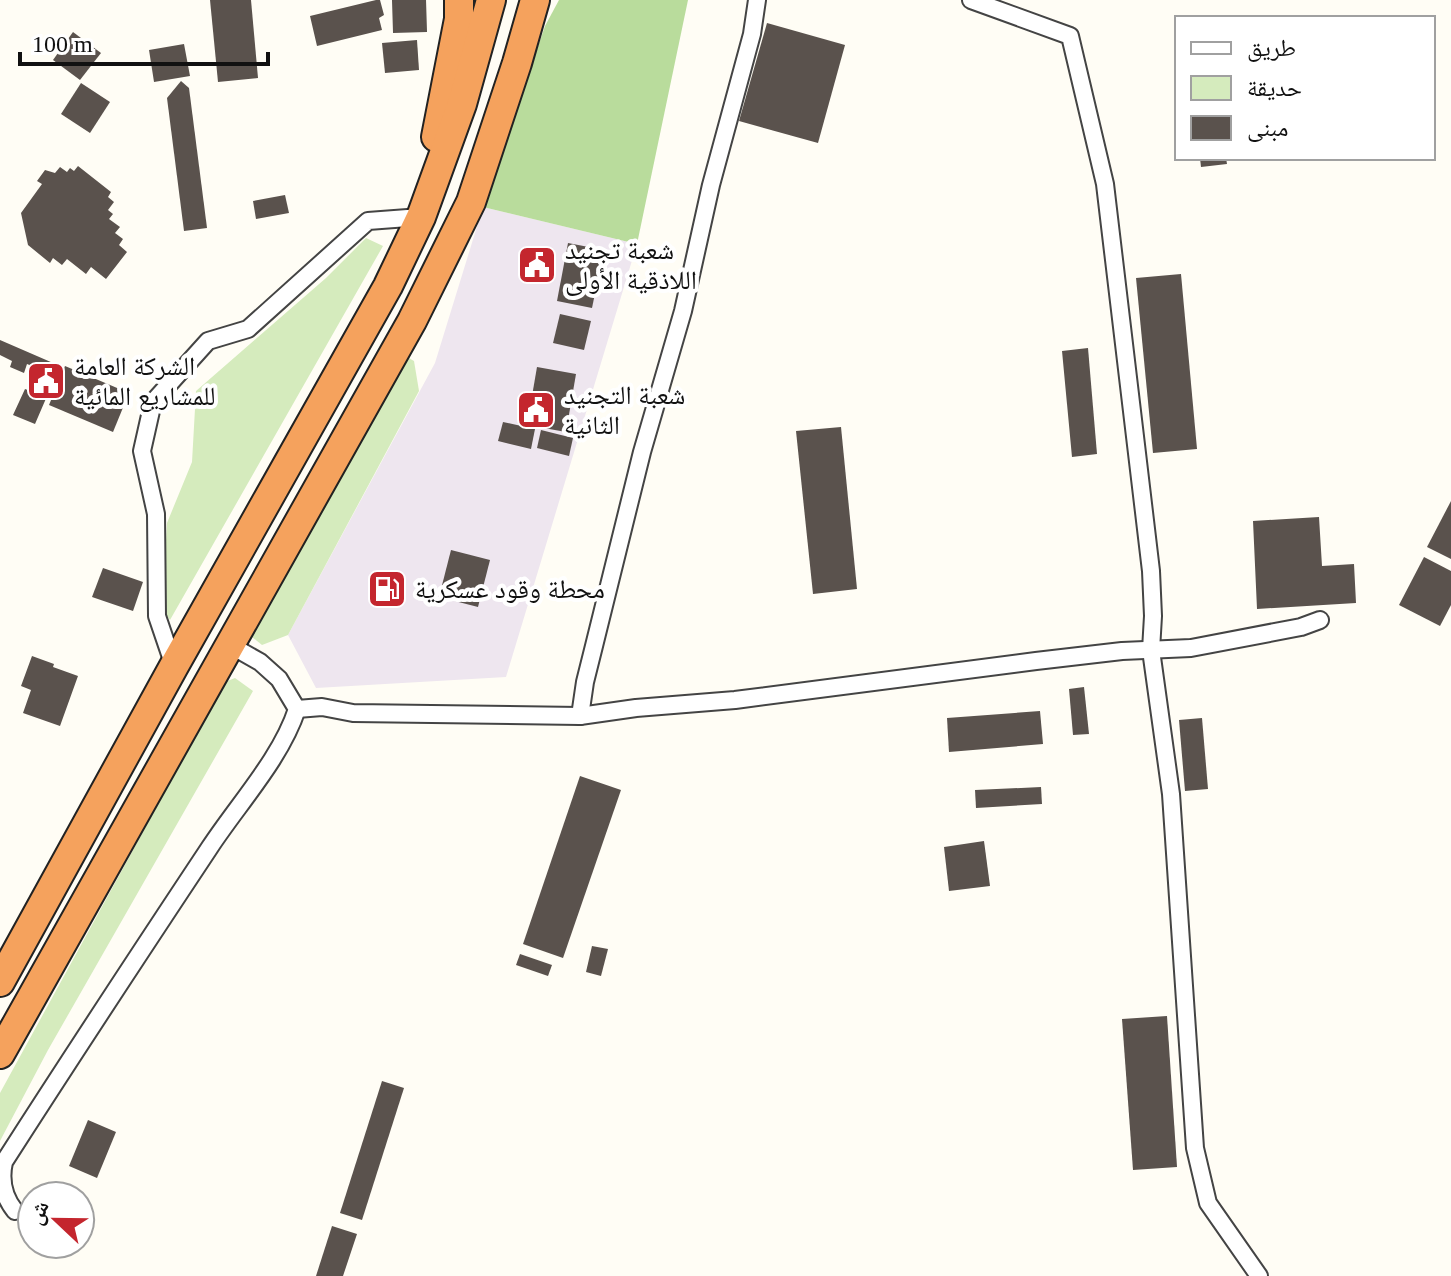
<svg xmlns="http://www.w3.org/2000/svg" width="1451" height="1276" font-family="'Times New Roman','Noto Naskh Arabic',serif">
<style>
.industrial{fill:#eee6ef}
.green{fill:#d5ebbd}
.forest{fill:#b9dc9c}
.building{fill:#5a524d}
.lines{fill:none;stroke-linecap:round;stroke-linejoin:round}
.street-casing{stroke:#444;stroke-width:20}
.highway-casing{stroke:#222;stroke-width:32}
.street{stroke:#fff;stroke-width:16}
.highway{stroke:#f5a25d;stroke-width:28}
.labels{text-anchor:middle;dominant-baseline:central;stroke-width:8;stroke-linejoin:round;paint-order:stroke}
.poi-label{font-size:26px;fill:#111;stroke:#fff;text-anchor:start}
</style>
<rect width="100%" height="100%" fill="#fffdf5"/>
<path class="industrial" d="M483,207L637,244L506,677L316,688L288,635L435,363Z"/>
<g class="green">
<path d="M366,238L383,246L170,620L162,609L167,523L192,462L196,391L326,278Z"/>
<path d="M407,357L414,361L419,391L288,635L262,645L252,637Z"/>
<path d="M235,678L253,691L48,1050L0,1141V1093L225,682Z"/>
</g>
<path class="forest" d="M559,0H688L637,244L483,207L545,26Z"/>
<g class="building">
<path d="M210,0H251L258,78L218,82Z"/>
<path d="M376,0H380L384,15L379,18L382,30L317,46L310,16Z"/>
<path d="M392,0H426L427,32L393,33Z"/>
<path d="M767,23L845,45L818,143L739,121Z"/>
<path d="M73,32L101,53L80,80L53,60Z"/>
<path d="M417,40L419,70L385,73L382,43Z"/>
<path d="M184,44L190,76L154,82L149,50Z"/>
<path d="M181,81L189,88L207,228L184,231L167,98Z"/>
<path d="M81,83L110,102L90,133L61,114Z"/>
<path d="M1200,158H1226L1227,164L1201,167Z"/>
<path d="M78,166L111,192L108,197L114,202L108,210L113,214L109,219L120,227L115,233L123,239L119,245L127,252L106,279L91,267L86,274L67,259L62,265L53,258L50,263L28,245L21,213L42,184L37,181L45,170L55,173L60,167L67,172L70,168L74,171Z"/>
<path d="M285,195L289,213L256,219L253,201Z"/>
<path d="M568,243L604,250L592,308L557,301Z"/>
<path d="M1181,274L1197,449L1153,453L1136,278Z"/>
<path d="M560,314L591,321L584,350L553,343Z"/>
<path d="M0,340L60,366L35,424L13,415L25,389L33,392L42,370L27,364L24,373L10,367L12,361L0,355Z"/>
<path d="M1088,348L1097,454L1072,457L1062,351Z"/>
<path d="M65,366L129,393L113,432L49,405Z"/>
<path d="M537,367L576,374L566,432L527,425Z"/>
<path d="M503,422L535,429L531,449L498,441Z"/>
<path d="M841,427L857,589L813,594L796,431Z"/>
<path d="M541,430L573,438L569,456L537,448Z"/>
<path d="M1451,501V559L1427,547Z"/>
<path d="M1319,517L1322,566L1354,564L1356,603L1257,609L1253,521Z"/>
<path d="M451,550L490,560L478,607L439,597Z"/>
<path d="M1424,557L1451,571V605L1440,626L1399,605Z"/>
<path d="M103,568L143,582L133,611L92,597Z"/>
<path d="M32,656L54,664L53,667L78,676L60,726L23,713L31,690L21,686Z"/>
<path d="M1084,687L1089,734L1073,735L1069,689Z"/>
<path d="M1040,711L1043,744L949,752L947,718Z"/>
<path d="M1202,718L1208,789L1185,791L1179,720Z"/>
<path d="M580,776L621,790L563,958L523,944Z"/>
<path d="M1041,787L1042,804L976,808L975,790Z"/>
<path d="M984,841L990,886L949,891L944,847Z"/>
<path d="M592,946L608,949L601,976L586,972Z"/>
<path d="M520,954L552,965L548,976L516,965Z"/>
<path d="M1167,1016L1177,1167L1133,1170L1122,1019Z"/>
<path d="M382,1081L404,1088L362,1220L340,1213Z"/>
<path d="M88,1120L116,1132L97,1178L69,1166Z"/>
<path d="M332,1226L357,1234L343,1276H316Z"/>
</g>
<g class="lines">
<defs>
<g id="street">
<path d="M971,0L1070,36L1105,184L1151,571L1153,616L1151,650L1171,794L1195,1148L1208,1203L1259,1276"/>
<path d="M174,666L157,616L156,514L142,451L153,402L208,341L248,329L368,221L421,217"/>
<path d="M297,709L322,707L353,713L580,716L636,708L735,700L1036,661L1122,651L1191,648L1301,627L1320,620"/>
<path d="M580,716L585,682L594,646L642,452L683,311L711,185L752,34L757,0"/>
<path d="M15,1211C3,1196 0,1180 4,1162C72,1056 141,951 210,847C239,803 281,758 297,709L279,679L260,662L230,645"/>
</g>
<g id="highway">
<path d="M436,137L459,19V0"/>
<path d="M0,982L174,666L388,286L421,217L462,104L491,0"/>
<path d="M0,1054L412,321L471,202L517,63L535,0"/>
</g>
</defs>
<use href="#street" class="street-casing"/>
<use href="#highway" class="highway-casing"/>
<use href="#street" class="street"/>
<use href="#highway" class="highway"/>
</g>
<defs>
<symbol id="civic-square" viewBox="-11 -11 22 22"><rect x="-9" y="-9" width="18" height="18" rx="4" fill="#c4262e" stroke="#fff"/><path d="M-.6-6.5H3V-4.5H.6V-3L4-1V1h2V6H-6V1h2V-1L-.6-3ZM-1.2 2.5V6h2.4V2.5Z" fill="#fff"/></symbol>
<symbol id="fuel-square" viewBox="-11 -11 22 22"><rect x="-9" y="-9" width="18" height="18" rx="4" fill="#c4262e" stroke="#fff"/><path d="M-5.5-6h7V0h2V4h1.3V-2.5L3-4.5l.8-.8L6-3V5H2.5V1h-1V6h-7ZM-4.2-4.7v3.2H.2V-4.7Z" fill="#fff"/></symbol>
</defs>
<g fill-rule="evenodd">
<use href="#civic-square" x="515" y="243" width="44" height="44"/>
<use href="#civic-square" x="24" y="359" width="44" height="44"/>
<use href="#civic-square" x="514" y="388" width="44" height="44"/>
<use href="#fuel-square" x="365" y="567" width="44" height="44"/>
</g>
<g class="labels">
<g class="poi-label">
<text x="565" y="250">شعبة تجنيد<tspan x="565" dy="30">اللاذقية الأولى</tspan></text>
<text x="74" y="366">الشركة العامة<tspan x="74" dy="30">للمشاريع المائية</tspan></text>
<text x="564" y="395">شعبة التجنيد<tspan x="564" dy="30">الثانية</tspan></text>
<text x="415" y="589">محطة وقود عسكرية</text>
</g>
</g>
<rect x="1175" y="16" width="260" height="144" fill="#ffffff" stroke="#a0a0a0" stroke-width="2"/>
<rect x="1191" y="42" width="40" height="12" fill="#ffffff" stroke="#a0a0a0" stroke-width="2"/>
<text x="1247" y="56" font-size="24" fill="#111111">طريق</text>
<rect x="1191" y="76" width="40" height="24" fill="#d5ebbd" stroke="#a0a0a0" stroke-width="2"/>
<text x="1247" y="96" font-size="24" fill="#111111">حديقة</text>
<rect x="1191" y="116" width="40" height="24" fill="#5a524d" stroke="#a0a0a0" stroke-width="2"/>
<text x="1247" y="136" font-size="24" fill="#111111">مبنى</text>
<g transform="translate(56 1220) rotate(292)"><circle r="38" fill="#ffffff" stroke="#a0a0a0" stroke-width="2"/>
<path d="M0-6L14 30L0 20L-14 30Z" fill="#c4262e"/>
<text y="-12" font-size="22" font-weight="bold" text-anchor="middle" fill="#111111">ش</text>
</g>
<path d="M20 52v12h248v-12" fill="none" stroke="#111111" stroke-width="4"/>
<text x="32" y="52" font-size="24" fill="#111111" stroke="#ffffff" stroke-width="6" paint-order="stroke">100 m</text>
</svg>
